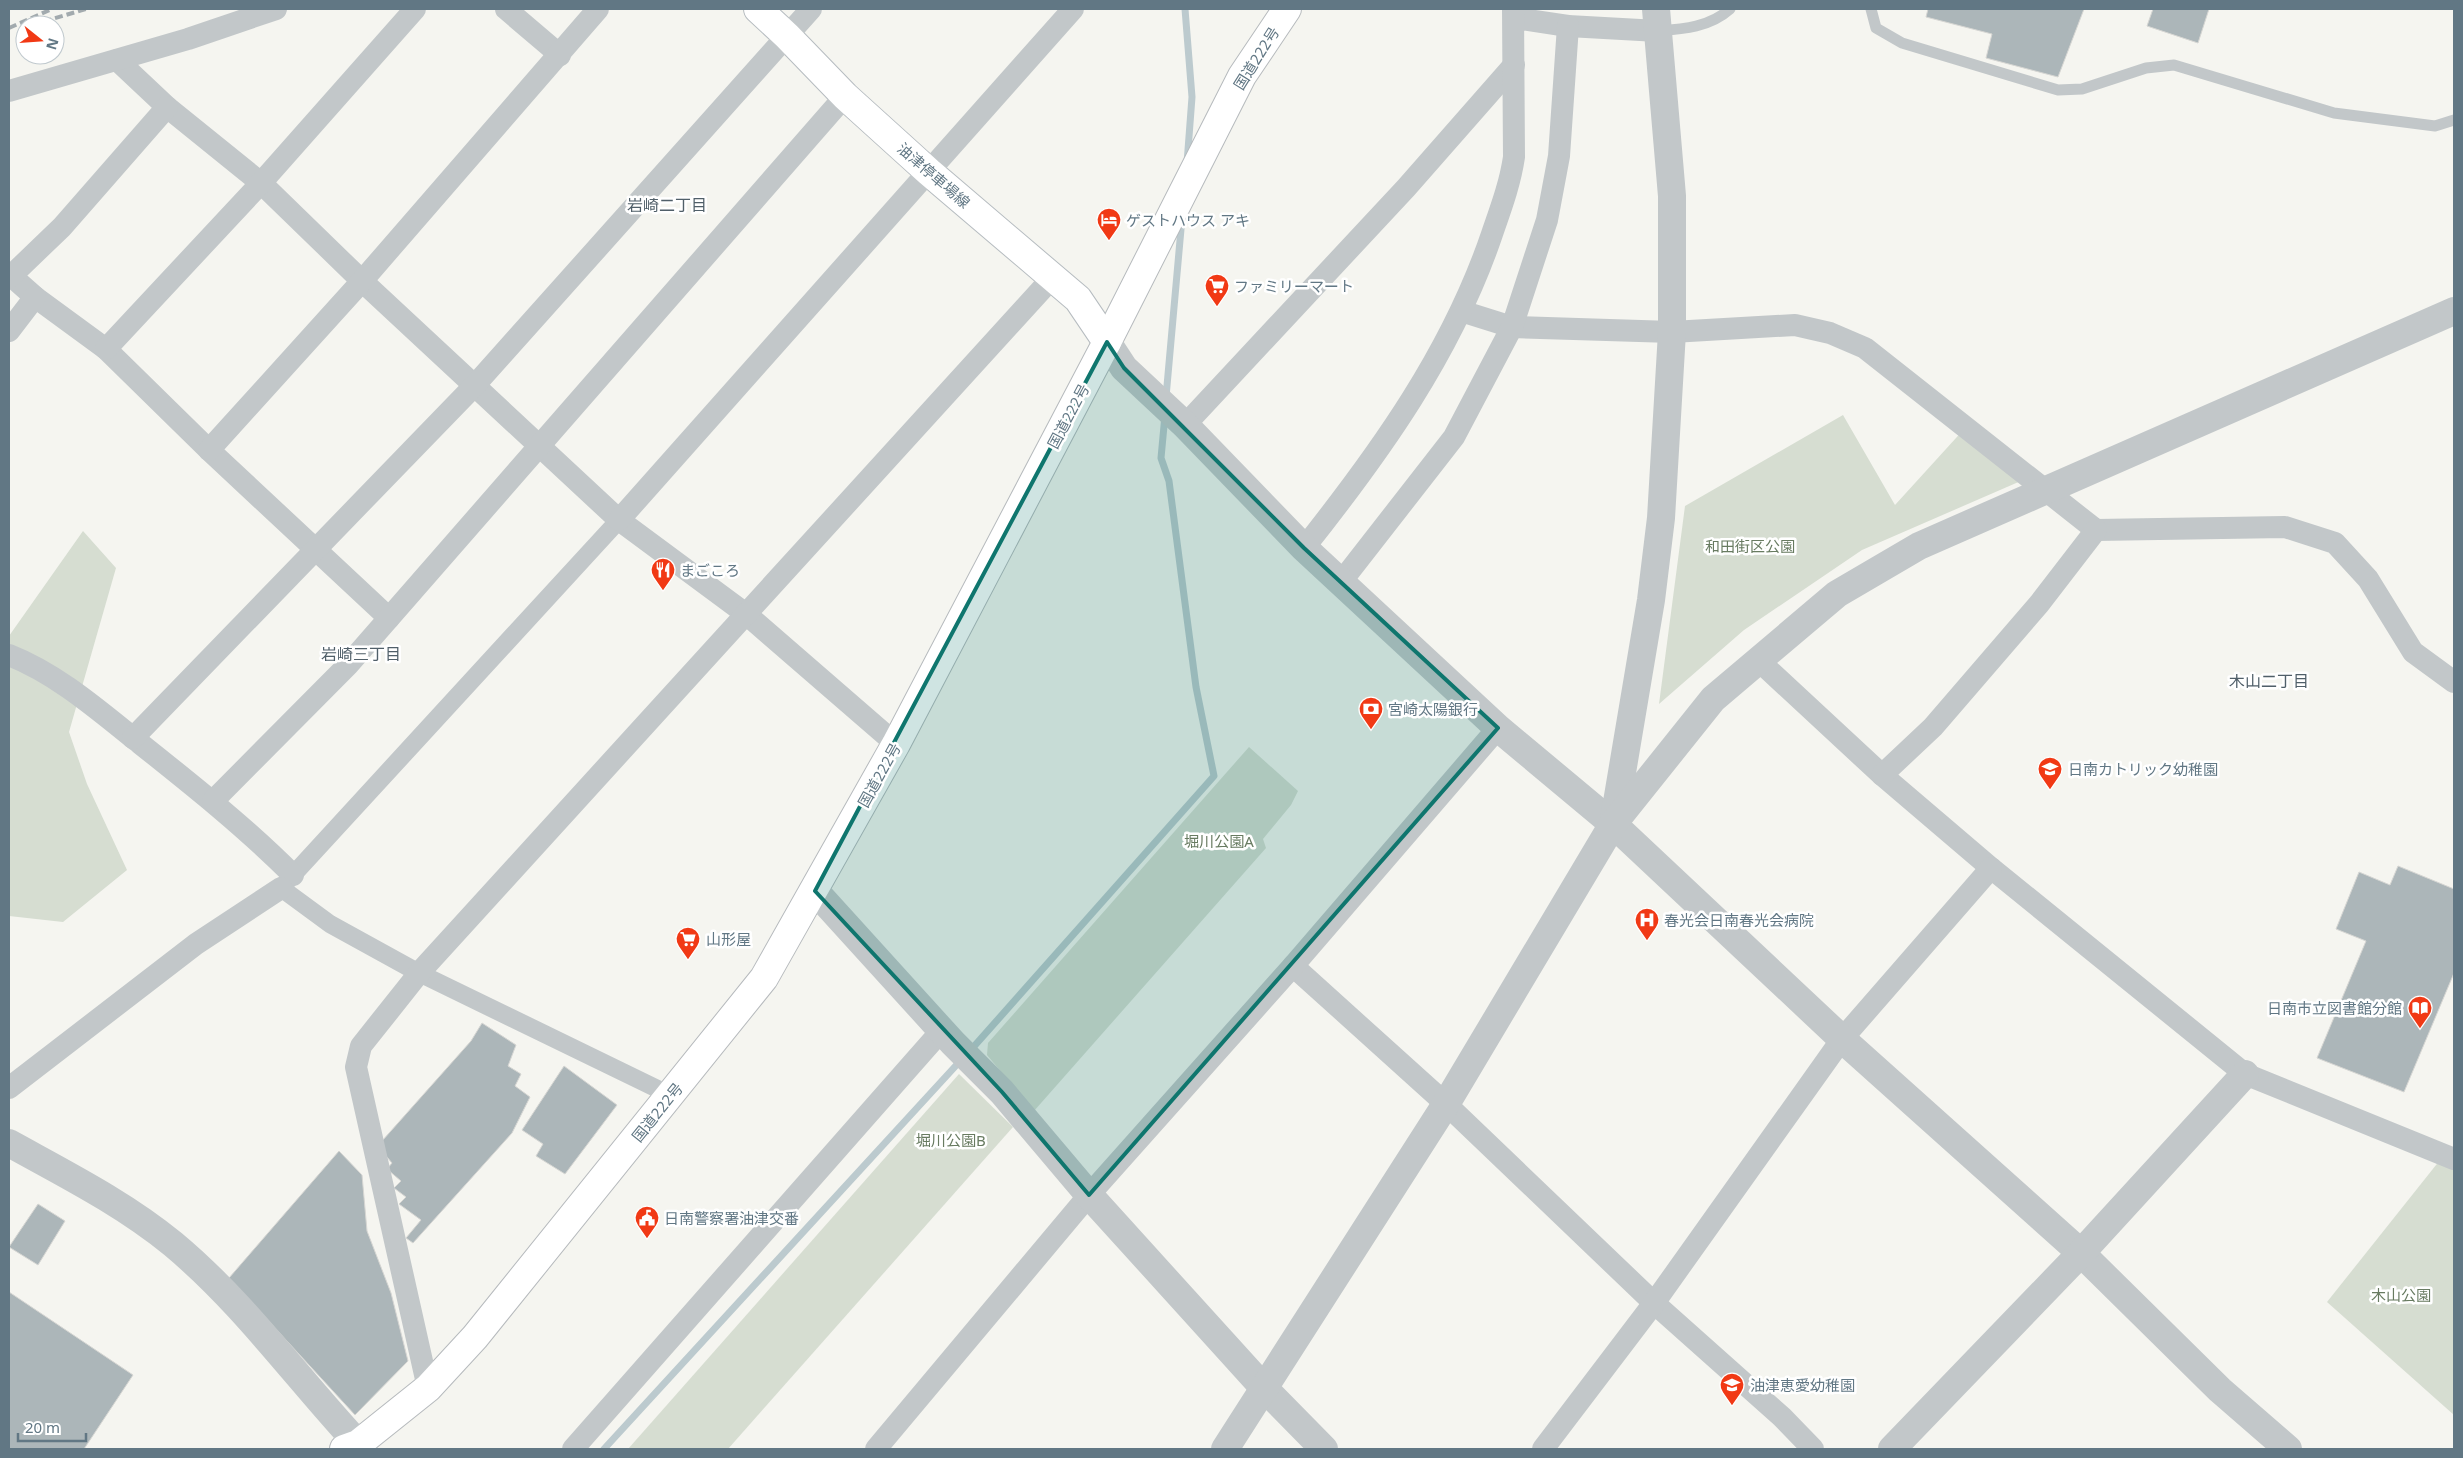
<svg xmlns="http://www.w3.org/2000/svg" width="2463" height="1458" font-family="'Noto Sans','Noto Sans JP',sans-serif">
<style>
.green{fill:#d6ddd1}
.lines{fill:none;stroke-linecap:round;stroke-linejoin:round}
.stream{stroke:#bccace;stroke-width:7}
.building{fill:#acb6b9;stroke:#d6d6d3}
.secondary-casing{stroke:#b6bcc0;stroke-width:30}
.trunk-casing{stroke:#b6babd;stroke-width:30}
.service{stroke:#c2c7c9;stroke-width:11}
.pedestrian{stroke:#c2c7c9;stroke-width:18}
.minor{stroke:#c2c7c9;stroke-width:22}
.tertiary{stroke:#c2c7c9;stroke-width:28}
.secondary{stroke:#fff;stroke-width:28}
.trunk{stroke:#fff;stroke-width:28}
.rail{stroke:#a2aaae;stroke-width:4;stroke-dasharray:8 4;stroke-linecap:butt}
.marked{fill:#0f766e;fill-opacity:0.2;stroke:#0f766e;stroke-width:4;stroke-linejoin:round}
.labels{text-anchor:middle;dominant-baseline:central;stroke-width:5;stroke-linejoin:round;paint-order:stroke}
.street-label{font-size:15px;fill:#617784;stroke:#fff}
.poi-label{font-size:15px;fill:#617784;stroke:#fff;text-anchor:start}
.park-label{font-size:15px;fill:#687b61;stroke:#fff}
.neighbourhood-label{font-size:16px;fill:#505f69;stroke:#fff}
</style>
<rect width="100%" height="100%" fill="#f5f5f0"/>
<g class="green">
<path d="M1843,415L1895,505L1966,427L2030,477L1862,550L1744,630L1659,704L1685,506Z"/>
<path d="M83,531L116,568L69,732L87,784L127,870L63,922L9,916V636Z"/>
<path d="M1249,747L1298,791L1291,805L1263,839L1266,848L1034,1111L987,1055L988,1043Z"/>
<path d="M959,1074L1013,1127L728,1449H628Z"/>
<path d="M2444,1155L2454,1159V1415L2327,1302Z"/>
</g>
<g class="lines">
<g class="stream">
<path d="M1185,9L1192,97L1187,163"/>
<path d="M1166,397L1182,218"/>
<path d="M969,1052L1214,776L1196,687L1169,481L1161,458L1165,415"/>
<path d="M604,1449L962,1059"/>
</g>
</g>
<g class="building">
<path d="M1928,9H2084L2058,77L1986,58L1992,34L1926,17Z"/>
<path d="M2153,9H2209L2198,43L2147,26Z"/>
<path d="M2398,866L2454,889V973L2404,1092L2317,1058L2366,941L2336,929L2359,872L2390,885Z"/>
<path d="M482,1023L516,1045L508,1066L521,1074L515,1086L530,1097L512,1133L413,1243L406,1238L421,1220L399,1204L406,1197L394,1188L401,1181L387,1169L392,1163L382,1151V1141L471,1041Z"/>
<path d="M564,1066L617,1105L565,1174L536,1156L543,1144L522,1130Z"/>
<path d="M339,1151L362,1175L367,1231L391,1293L408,1361L355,1415L229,1278Z"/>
<path d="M38,1204L65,1221L38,1265L9,1247Z"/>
<path d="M9,1292L133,1375L84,1449H9Z"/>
</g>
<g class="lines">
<defs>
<path id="secondary" d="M758,9L787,36L845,96L929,172L1078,299L1107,342"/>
<path id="trunk" d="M344,1449L358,1444L428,1388L475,1337L764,978L896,744L1107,342L1242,76L1287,9"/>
</defs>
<use href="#secondary" class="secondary-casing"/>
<use href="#trunk" class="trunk-casing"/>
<g class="service">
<path d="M1871,9L1876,28L1902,43L2058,90L2082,89L2146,68L2174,65L2334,113L2435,126L2454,120"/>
<path d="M1658,31C1684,29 1710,27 1730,9"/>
</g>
<path class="pedestrian" d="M619,520L281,888L330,924L419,973L670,1095"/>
<g class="minor">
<path d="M506,9L560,55"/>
<path d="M1514,18L1568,26L1658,31"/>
<path d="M117,60L167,107L261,183L362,281L619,520L746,614L896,744"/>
<path d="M9,91L188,39L276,9"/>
<path d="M9,274L35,297L106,349L209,450L389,618"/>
<path d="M11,276L62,227L167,107"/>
<path d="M1461,311L1512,327L1672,332L1795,325L1830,333L1865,348L2096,530L2285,527L2335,543L2368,579L2413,652L2454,682"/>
<path d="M9,331L35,297"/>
<path d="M106,349L261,183L415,9"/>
<path d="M1185,425L1406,188L1514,65"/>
<path d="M209,450L362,281L598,9"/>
<path d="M619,520L1073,9"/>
<path d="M1304,548C1381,451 1452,352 1492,234C1501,208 1510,184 1514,157L1513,9"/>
<path d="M1341,582L1454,437L1512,327L1547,220L1559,156L1568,26"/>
<path d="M9,655C57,674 97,709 137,741C191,784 244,826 293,875"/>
<path d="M1758,660L1882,775L1991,868L2245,1074L2454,1159"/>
<path d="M133,738L475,385L811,9"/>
<path d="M1882,775L1933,727L2039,604L2096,530"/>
<path d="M213,801L348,665L845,96"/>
<path d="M1293,966L1446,1104L1654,1303L1782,1417L1813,1449"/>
<path d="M9,1088L196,944L281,888"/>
<path d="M428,1388L356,1067L361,1046L419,973L1053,277"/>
<path d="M573,1449L942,1030"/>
<path d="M876,1449L1089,1195L1293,966L1498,728"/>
<path d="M1543,1449L1654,1303L1842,1039L1991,868"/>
</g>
<g class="tertiary">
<path d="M1107,342L1124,368L1185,425L1304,548L1498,728L1613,824L1842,1039L2081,1253L2220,1390L2288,1449"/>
<path d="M1614,820L1651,600L1661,518L1672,332V196L1656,9"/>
<path d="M815,891L953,1043L1002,1092L1089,1195L1263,1387L1324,1449"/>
<path d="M9,1143C65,1174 123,1203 173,1244C245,1304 299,1381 363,1449"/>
<path d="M1225,1449L1446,1104L1613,824L1713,699L1837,594L1919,546L2454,311"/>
<path d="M1892,1449L2081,1253L2245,1074"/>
</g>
<use href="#secondary" class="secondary"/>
<use href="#trunk" class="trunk"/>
<g class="rail">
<path d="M32,25L86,9"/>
<path d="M9,28L52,9"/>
</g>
</g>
<path class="marked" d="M1107,342L1124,368L1304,548L1498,728L1089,1195L1002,1092L815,891Z"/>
<defs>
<symbol id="hotel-pin" viewBox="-11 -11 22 30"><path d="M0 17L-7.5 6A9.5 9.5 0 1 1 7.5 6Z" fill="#f13915" stroke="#fff"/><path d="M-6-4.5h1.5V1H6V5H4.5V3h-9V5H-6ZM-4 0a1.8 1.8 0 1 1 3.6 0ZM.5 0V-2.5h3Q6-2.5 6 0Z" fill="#fff"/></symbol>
<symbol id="supermarket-pin" viewBox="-11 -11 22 30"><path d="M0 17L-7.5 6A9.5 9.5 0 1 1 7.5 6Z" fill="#f13915" stroke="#fff"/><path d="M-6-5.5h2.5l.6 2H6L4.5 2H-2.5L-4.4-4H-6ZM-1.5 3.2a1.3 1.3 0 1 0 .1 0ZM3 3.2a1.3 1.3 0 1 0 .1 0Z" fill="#fff"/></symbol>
<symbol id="restaurant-pin" viewBox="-11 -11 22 30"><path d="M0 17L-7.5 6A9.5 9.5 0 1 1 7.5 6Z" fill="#f13915" stroke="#fff"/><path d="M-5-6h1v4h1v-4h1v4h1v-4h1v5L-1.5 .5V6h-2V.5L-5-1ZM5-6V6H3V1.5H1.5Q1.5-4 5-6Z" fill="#fff"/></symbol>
<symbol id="bank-pin" viewBox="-11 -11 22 30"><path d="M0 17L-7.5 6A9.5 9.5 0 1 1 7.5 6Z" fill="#f13915" stroke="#fff"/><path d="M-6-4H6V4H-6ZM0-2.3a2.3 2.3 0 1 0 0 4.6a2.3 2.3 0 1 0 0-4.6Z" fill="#fff"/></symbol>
<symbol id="school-pin" viewBox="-11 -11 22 30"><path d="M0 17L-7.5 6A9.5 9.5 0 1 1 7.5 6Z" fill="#f13915" stroke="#fff"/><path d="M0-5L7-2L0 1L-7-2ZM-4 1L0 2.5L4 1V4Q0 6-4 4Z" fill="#fff"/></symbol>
<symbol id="hospital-pin" viewBox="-11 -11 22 30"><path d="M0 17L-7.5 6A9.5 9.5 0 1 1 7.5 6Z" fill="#f13915" stroke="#fff"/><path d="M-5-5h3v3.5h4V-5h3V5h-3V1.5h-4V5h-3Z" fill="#fff"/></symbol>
<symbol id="library-pin" viewBox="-11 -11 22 30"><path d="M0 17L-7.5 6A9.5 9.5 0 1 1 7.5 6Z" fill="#f13915" stroke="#fff"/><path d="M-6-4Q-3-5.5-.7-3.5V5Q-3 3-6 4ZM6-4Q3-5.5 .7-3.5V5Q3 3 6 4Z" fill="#fff"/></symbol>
<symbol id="civic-pin" viewBox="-11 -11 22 30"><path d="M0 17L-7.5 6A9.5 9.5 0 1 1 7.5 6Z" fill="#f13915" stroke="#fff"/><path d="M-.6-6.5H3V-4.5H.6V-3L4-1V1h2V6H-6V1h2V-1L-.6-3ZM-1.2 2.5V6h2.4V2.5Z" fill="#fff"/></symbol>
</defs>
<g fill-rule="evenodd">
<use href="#hotel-pin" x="1095" y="206" width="28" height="38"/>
<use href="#supermarket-pin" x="1203" y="272" width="28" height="38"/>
<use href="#restaurant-pin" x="649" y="556" width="28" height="38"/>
<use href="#bank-pin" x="1357" y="695" width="28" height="38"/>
<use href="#school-pin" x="2036" y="755" width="28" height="38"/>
<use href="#hospital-pin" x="1633" y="906" width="28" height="38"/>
<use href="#supermarket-pin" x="674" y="925" width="28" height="38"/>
<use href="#library-pin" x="2406" y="994" width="28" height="38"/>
<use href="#civic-pin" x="633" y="1204" width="28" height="38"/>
<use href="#school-pin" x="1718" y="1371" width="28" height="38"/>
</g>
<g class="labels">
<g class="street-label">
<text transform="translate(1256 58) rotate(-58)">国道222号</text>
<text transform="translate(934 175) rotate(41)">油津停車場線</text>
<text transform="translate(1068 416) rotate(-62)">国道222号</text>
<text transform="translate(879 775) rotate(-61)">国道222号</text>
<text transform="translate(657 1112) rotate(-51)">国道222号</text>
</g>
<g class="poi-label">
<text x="1126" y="220">ゲストハウス アキ</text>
<text x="1234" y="286">ファミリーマート</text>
<text x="680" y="570">まごころ</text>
<text x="1388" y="709">宮崎太陽銀行</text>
<text x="2068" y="769">日南カトリック幼稚園</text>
<text x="1664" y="920">春光会日南春光会病院</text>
<text x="706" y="939">山形屋</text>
<text x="2402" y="1008" text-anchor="end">日南市立図書館分館</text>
<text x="664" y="1218">日南警察署油津交番</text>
<text x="1750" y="1385">油津恵愛幼稚園</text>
</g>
<g class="park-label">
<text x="1750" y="546">和田街区公園</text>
<text x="1219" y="841">堀川公園A</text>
<text x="951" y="1140">堀川公園B</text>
<text x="2401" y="1295">木山公園</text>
</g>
<g class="neighbourhood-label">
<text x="667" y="205">岩崎二丁目</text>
<text x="361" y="654">岩崎三丁目</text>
<text x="2269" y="681">木山二丁目</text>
</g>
</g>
<rect width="2463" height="1458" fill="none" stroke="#617784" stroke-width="20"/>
<g transform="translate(40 40) rotate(107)"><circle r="24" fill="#ffffff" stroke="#c0c9ce"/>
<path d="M0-4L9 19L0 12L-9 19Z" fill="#f13915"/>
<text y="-8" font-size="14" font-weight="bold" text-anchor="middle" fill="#617784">N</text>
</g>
<path d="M18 1433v8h68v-8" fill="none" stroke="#617784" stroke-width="2.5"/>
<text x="25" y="1433" font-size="15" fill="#617784" stroke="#ffffff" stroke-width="4" paint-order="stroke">20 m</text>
</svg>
